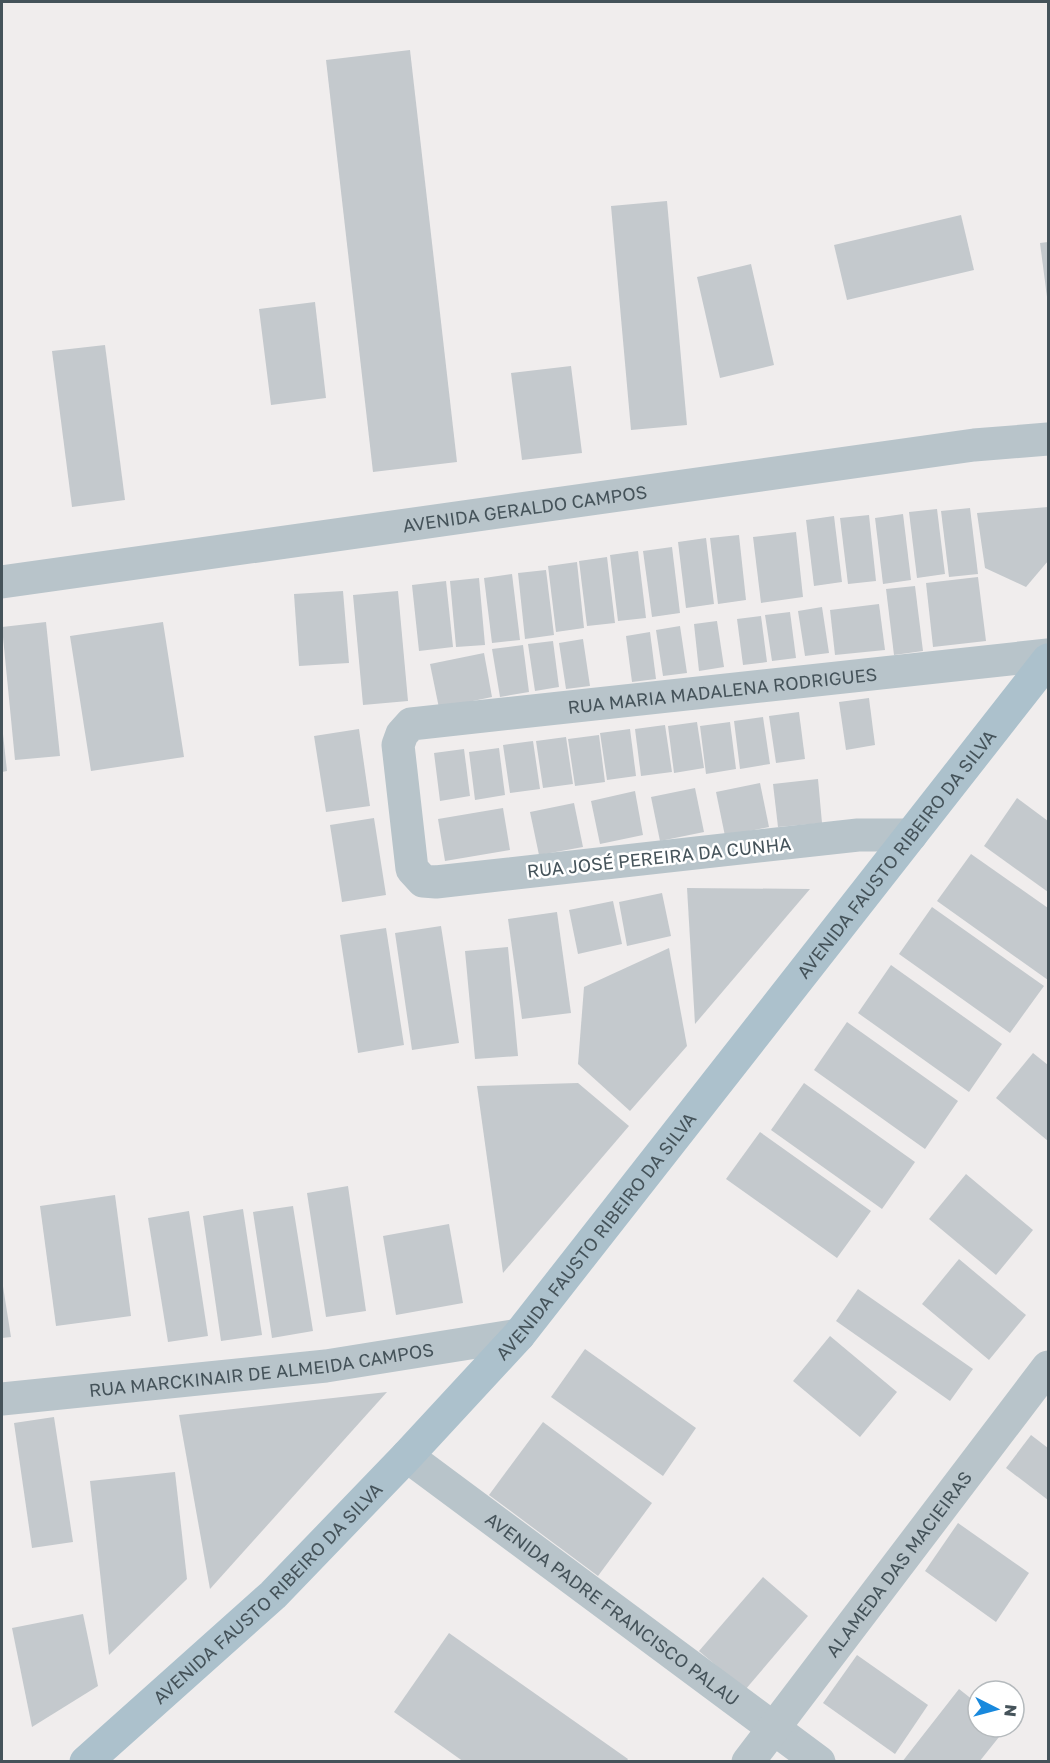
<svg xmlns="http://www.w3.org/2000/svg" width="1050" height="1763" font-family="'Golos Text',sans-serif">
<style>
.building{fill:#c4c9cd}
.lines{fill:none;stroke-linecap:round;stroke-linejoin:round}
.minor{stroke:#b8c4ca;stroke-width:33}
.major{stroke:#acc1cc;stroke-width:33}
.labels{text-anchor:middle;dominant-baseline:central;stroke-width:5;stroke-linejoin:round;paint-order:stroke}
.street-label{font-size:18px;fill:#45535a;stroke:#fff}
</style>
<rect width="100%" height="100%" fill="#f0eded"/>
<g class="building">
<path d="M410,50L457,462L373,472L326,60Z"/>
<path d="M667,201L687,425L631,430L611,206Z"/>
<path d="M961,215L974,270L847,300L834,245Z"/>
<path d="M1048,242V297H1047L1040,243Z"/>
<path d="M751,264L774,365L720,378L697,277Z"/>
<path d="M315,302L326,398L271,405L259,309Z"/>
<path d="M105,345L125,500L72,507L52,351Z"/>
<path d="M571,366L582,453L522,460L511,373Z"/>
<path d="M1048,507V561L1026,587L985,568L977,513Z"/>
<path d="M970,508L978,574L949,577L941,511Z"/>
<path d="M937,509L945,574L917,578L909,512Z"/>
<path d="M903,514L911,580L883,584L875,518Z"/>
<path d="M869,515L876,581L848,584L840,518Z"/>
<path d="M834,516L842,582L814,586L806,520Z"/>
<path d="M796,532L803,597L761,603L753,537Z"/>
<path d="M739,535L746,600L718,604L710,538Z"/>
<path d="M706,538L714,604L686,608L678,542Z"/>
<path d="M672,547L680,613L652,617L643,551Z"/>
<path d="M638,551L646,618L618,621L610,555Z"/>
<path d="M607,557L615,623L587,626L579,561Z"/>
<path d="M577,562L584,628L556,632L548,566Z"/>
<path d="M546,570L554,635L525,639L518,573Z"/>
<path d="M512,574L520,640L492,643L484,578Z"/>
<path d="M978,577L986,641L933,647L926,583Z"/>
<path d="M479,578L485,645L456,647L450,581Z"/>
<path d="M446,581L453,647L419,651L412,585Z"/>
<path d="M915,586L923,651L894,655L886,589Z"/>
<path d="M343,591L349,663L299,666L294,594Z"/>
<path d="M398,591L408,701L363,705L353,595Z"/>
<path d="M879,604L885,650L835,655L830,610Z"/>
<path d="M822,607L829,653L805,656L798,611Z"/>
<path d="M790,612L796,658L772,661L765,615Z"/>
<path d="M761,616L767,662L743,665L737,619Z"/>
<path d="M717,621L724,667L699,671L694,624Z"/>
<path d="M46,622L60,756L15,760L2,627Z"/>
<path d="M163,622L184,757L91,771L70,636Z"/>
<path d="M680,626L687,673L663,676L656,630Z"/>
<path d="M650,632L656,679L632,682L626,636Z"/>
<path d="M583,639L590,686L566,689L559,643Z"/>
<path d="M553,641L559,687L535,691L528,644Z"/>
<path d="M523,645L529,692L500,697L492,649Z"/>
<path d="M484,653L492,697L439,708L430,664Z"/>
<path d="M869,698L875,745L846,750L839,702Z"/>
<path d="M799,712L805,759L776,763L769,716Z"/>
<path d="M763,717L770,764L740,769L734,721Z"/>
<path d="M697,722L704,768L674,773L668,726Z"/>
<path d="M730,722L736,769L706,774L700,726Z"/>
<path d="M665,725L672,772L641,776L635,729Z"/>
<path d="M359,729L370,806L326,812L314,736Z"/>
<path d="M630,729L636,776L607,780L600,733Z"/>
<path d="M2,734H3L7,771L2,772Z"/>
<path d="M599,735L605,782L575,786L568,739Z"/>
<path d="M566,737L573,784L543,788L536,741Z"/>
<path d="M533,741L540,789L510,793L503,745Z"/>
<path d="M499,748L505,795L475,800L469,752Z"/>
<path d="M464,749L470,796L440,801L434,753Z"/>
<path d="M818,779L822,823L778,827L773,784Z"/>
<path d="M760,783L769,827L725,836L716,792Z"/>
<path d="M695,788L704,832L660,841L651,797Z"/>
<path d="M635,791L643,835L600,844L591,801Z"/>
<path d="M1017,798L1048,821V892L984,846Z"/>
<path d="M574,803L583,847L539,855L530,812Z"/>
<path d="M503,808L510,850L445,861L438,819Z"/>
<path d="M374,818L386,895L342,902L330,825Z"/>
<path d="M971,854L1048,908V980L937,901Z"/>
<path d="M687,888L810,889L695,1024Z"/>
<path d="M662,893L671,936L627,946L619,902Z"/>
<path d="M613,901L622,944L578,954L569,910Z"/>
<path d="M932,907L1044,986L1010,1033L899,954Z"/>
<path d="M557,912L571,1013L522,1019L508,919Z"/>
<path d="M441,926L459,1043L412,1050L395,933Z"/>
<path d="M386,928L404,1045L358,1053L340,935Z"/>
<path d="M508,947L518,1056L475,1059L465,951Z"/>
<path d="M669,948L687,1046L630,1111L578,1064L584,987Z"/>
<path d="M891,965L1002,1044L969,1092L858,1013Z"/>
<path d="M847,1022L958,1101L925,1149L814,1070Z"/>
<path d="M1033,1053L1048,1065V1141L996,1098Z"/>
<path d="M578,1083L629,1126L503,1273L477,1086Z"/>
<path d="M804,1083L915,1162L882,1209L771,1130Z"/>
<path d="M760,1132L871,1211L837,1258L726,1179Z"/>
<path d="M966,1174L1033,1230L996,1275L929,1219Z"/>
<path d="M348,1186L366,1311L326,1317L307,1193Z"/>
<path d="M115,1195L131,1316L56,1326L40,1206Z"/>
<path d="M293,1206L313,1331L272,1338L253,1212Z"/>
<path d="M243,1209L262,1335L221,1341L203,1216Z"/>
<path d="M189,1211L208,1336L168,1342L148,1218Z"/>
<path d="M449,1224L463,1303L396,1315L383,1236Z"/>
<path d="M959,1259L1026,1315L989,1360L922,1304Z"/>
<path d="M2,1280L11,1337L2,1338Z"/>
<path d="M858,1289L973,1369L950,1401L836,1321Z"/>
<path d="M830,1336L897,1392L860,1437L793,1381Z"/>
<path d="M585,1349L696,1428L663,1476L551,1397Z"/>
<path d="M387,1392L210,1589L179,1415Z"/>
<path d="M54,1417L73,1542L32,1548L14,1423Z"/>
<path d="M543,1422L652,1503L598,1576L489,1495Z"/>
<path d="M1031,1435L1048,1448V1500L1006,1468Z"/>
<path d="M175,1472L187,1579L109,1655L90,1481Z"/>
<path d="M958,1523L1029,1573L996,1622L925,1571Z"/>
<path d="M763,1577L808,1616L745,1690L699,1651Z"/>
<path d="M83,1614L98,1686L32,1727L12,1628Z"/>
<path d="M449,1633L628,1759L626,1762H464L394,1712Z"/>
<path d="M857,1655L928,1705L895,1754L823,1703Z"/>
<path d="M959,1689L978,1704V1727H1007L979,1762H902Z"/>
</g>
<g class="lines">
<g class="minor">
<path id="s1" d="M2,582L974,445L1048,439"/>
<path id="s2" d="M911,835H858L436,882L423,881L412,869L398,745L402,734L411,724L1048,655"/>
<path id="s3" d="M2,1399L326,1366L519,1335"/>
<path id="s4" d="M407,1456L819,1762"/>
<path id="s5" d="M748,1762L1048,1367"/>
</g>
<path class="major" id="s6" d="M86,1762L273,1595L407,1456L519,1335L1048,660"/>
</g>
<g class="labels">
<g class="street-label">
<text stroke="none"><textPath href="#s1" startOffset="528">AVENIDA GERALDO CAMPOS</textPath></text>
<text stroke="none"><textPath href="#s2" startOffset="970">RUA MARIA MADALENA RODRIGUES</textPath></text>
<text stroke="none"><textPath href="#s6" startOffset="1220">AVENIDA FAUSTO RIBEIRO DA SILVA</textPath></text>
<text transform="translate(659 857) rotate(-6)">RUA JOSÉ PEREIRA DA CUNHA</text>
<text stroke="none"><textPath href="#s6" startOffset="734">AVENIDA FAUSTO RIBEIRO DA SILVA</textPath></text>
<text stroke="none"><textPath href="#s3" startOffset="261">RUA MARCKINAIR DE ALMEIDA CAMPOS</textPath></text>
<text stroke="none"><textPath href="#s5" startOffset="249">ALAMEDA DAS MACIEIRAS</textPath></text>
<text stroke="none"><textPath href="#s6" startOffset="248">AVENIDA FAUSTO RIBEIRO DA SILVA</textPath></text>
<text stroke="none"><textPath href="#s4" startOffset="256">AVENIDA PADRE FRANCISCO PALAU</textPath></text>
</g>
</g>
<rect width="1050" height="1763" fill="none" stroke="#45535a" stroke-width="6"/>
<g transform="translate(996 1709) rotate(96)"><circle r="28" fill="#ffffff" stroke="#b5babd" stroke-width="1.5"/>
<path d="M0-4.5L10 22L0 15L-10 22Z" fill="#1989dd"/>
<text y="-9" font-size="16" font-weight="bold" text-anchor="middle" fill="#45535a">N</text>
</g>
</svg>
